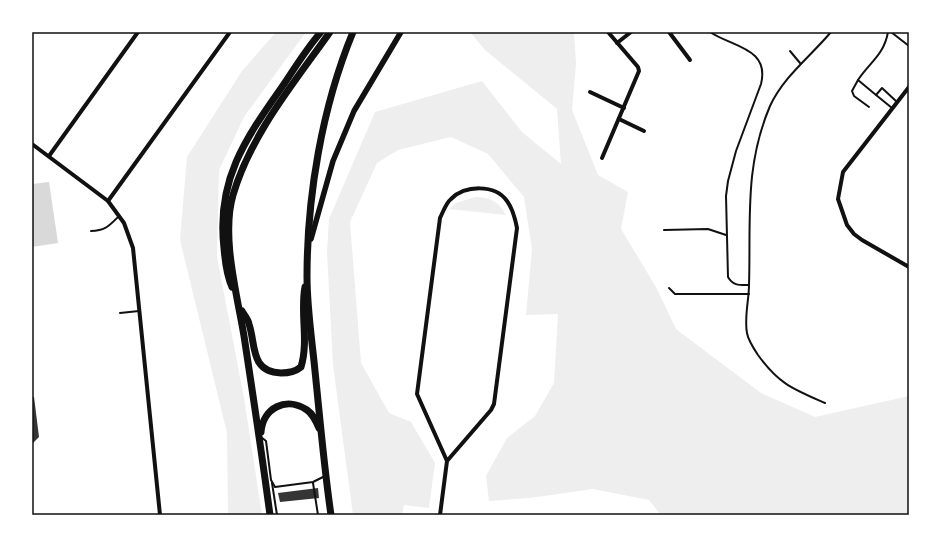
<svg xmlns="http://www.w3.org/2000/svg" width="941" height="547" font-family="Raleway,sans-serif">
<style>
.green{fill:#eee}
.water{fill:#d9d9d9}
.building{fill:#353535}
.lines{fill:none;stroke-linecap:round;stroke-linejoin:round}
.service{stroke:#111;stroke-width:2}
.minor{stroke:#111;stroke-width:4}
.tertiary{stroke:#111;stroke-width:5.5}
.primary{stroke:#111;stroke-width:7}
.neatline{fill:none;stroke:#111;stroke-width:1.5}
</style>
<rect width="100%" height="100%" fill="#fff"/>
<g class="green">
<path d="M276,32H306L244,117L219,170L217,257L244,398L262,515H228L227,433L180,240L187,157L242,71Z"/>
<path d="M470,32H574L576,64L572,110L598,175L628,192L621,229L656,287L676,329L761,393L815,417L909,396V515H661L649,500L593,489L530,498L489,501L486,476L507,438L535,416L554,383L558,314L526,315L532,249L524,197L488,154L451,137L398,150L377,163L350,222L361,363L389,413L411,422L435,463L429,508L404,505L402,515H353L333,365L327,252L329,219L375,112L482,81L522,132L561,164L557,109L485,50Z"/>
<path d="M475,197C490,197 499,202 506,215L449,209L456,203Z"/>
</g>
<path class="water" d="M49,182L58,243L32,247V184Z"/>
<g class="building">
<path d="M32,397H34L39,437L32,444Z"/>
<path d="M318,488L319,498L280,502L278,493Z"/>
</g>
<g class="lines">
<g class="service">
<path d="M710,32C732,47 770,48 761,84L736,151L728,181L726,196L728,277C733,286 740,285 749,285"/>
<path d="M888,32C884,55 870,62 858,80L876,95L882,88L897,102"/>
<path d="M891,32L909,46"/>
<path d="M790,51L800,63"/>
<path d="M858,80L852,91L854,96L869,107"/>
<path d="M876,95L892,108"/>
<path d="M664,230L708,229L726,235"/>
<path d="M91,231C105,231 109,226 119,216"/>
<path d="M669,288L675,294H749"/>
<path d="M120,313L139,311"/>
<path d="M825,403C793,389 779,384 758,355C754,349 748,340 747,333C744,318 749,300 749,285C751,222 744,167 770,106C784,76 810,57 831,32"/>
<path d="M261,437L266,441L271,480L275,487L313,482L323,477"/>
<path d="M272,483L277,515"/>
<path d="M313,483L318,515"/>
</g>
<g class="minor">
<path d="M669,32L690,60"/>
<path d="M617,43L631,32"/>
<path d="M909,87L843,172L838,199L847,225L854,234L862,240L909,267"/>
<path d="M590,92L624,108"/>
<path d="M619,119L644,131"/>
<path d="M32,144L108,201L124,223L133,248L160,515"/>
<path d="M49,156L138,32"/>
<path d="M602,158L639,71L638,67L608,32"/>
<path d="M108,201L230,32"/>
<path d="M440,515L447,461L417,394L440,218C443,212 446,203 451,199C465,185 495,184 507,201C513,209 515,218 517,228L494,404L491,410L447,461"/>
</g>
<path class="tertiary" d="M311,239L333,161L354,111L401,32"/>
<g class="primary">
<path d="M232,287C227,276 225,260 224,248C216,179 246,138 284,84C296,66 307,48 321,32"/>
<path d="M242,311C244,315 248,319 249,324C256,345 250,372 281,373C288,373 295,372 301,367C309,341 300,313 305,287"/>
<path d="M261,432C263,408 286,396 307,410C313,414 316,421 319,428"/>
<path d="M270,515C262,455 253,395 244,336C237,294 221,236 233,195C251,134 294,83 330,32"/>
<path d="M331,515C324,467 320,419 315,371C312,340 307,308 307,277C307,196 322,107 353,32"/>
</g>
</g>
<rect width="941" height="547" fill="none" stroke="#ffffff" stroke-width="66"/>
<rect x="33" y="33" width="875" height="481" class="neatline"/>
</svg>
